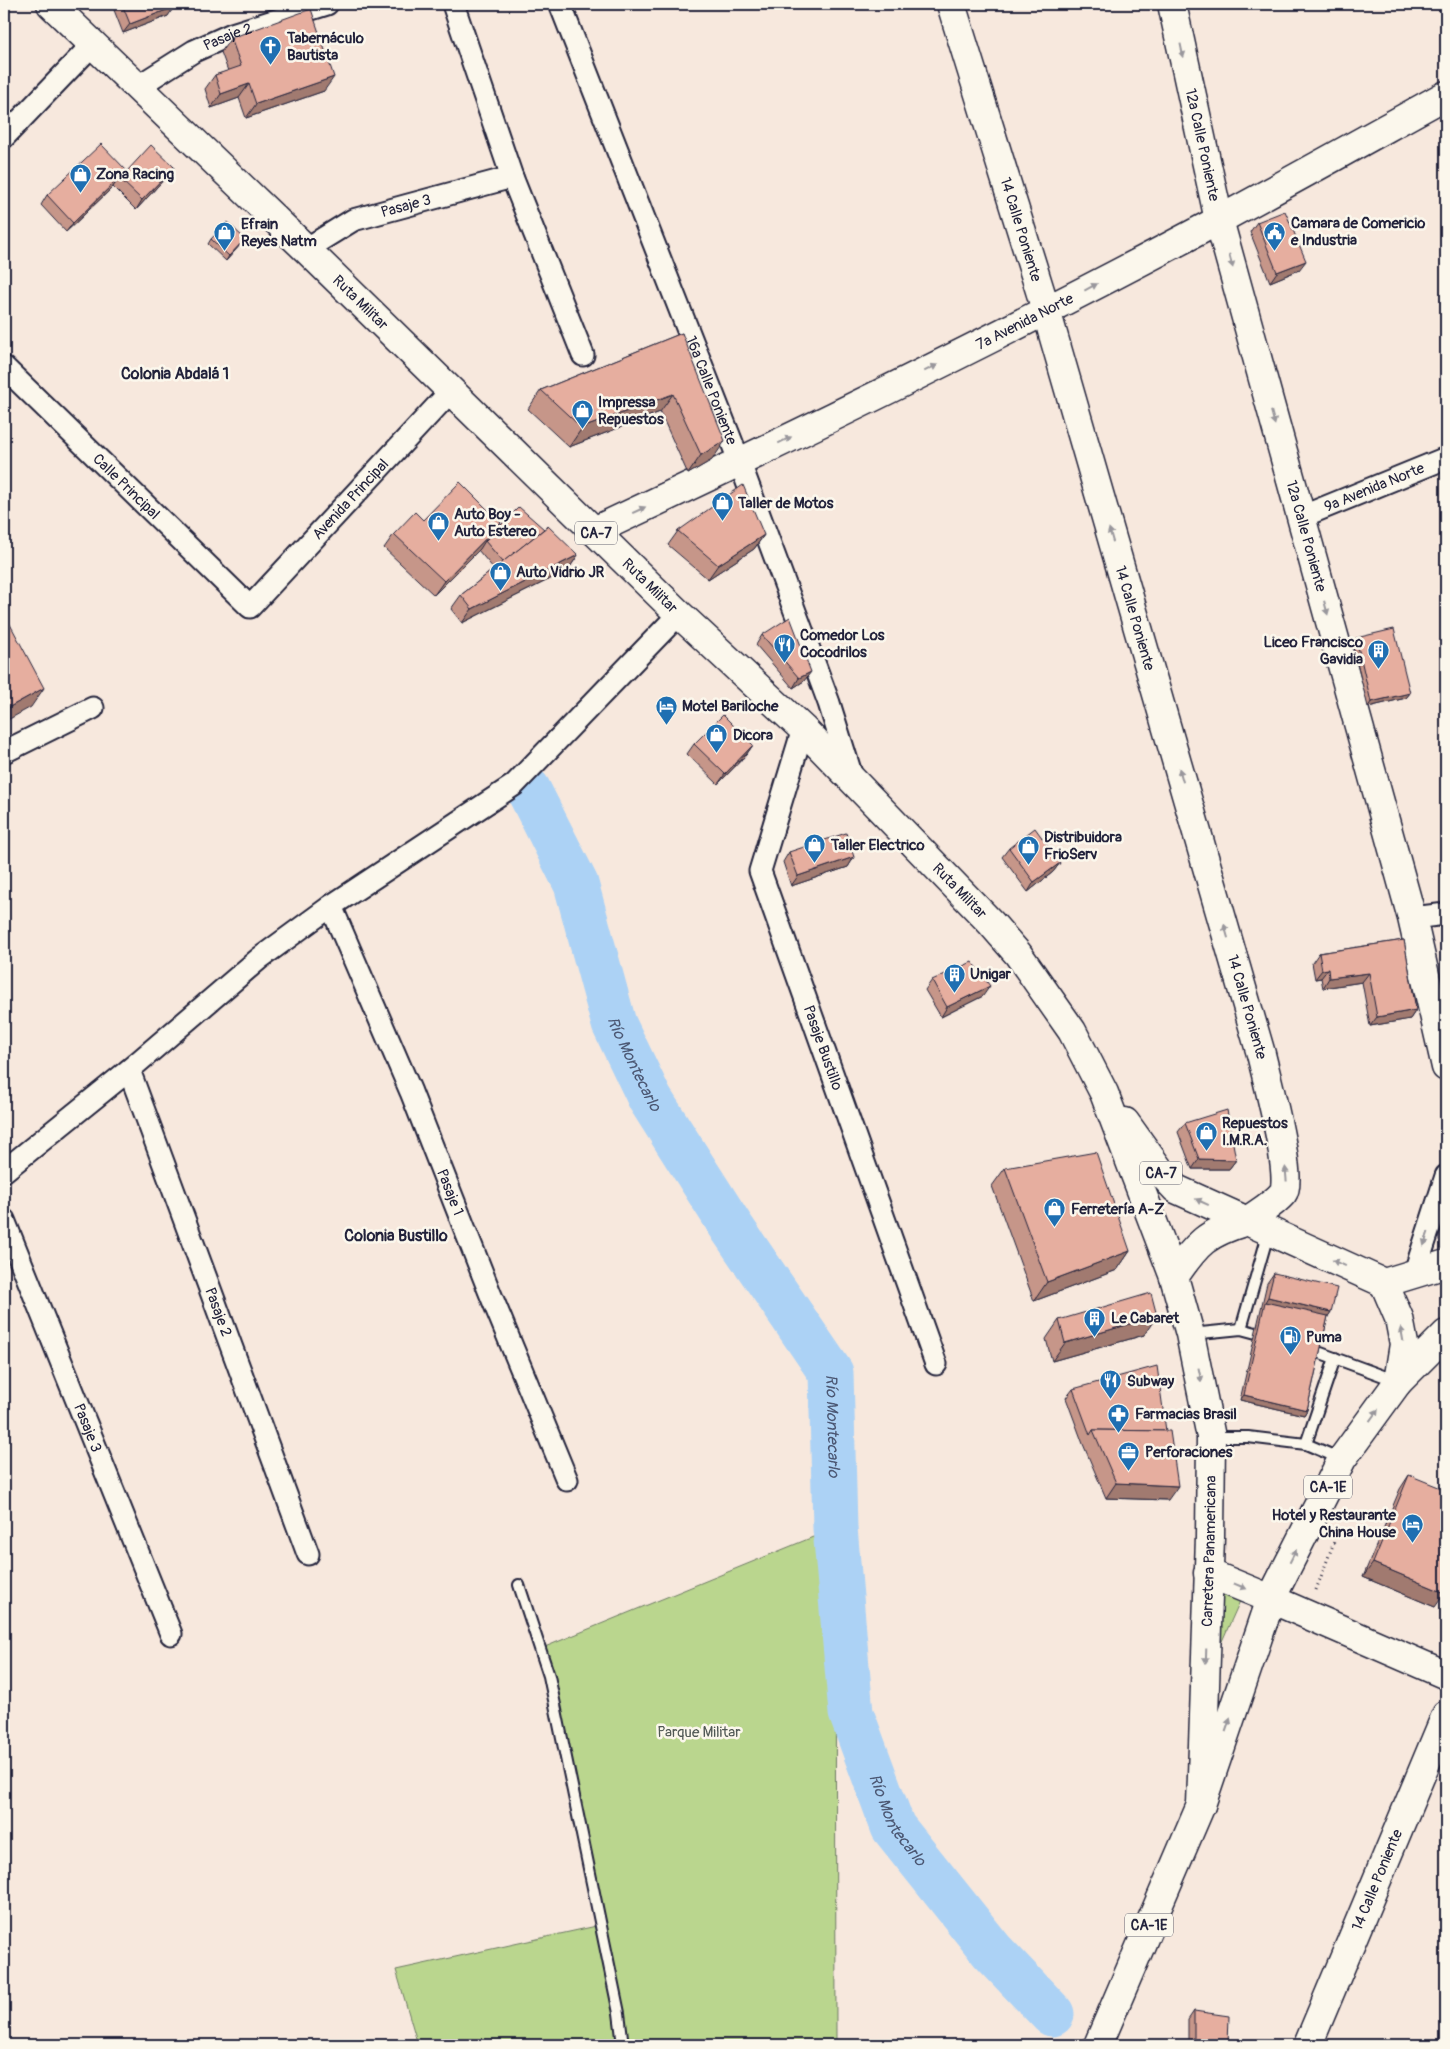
<svg xmlns="http://www.w3.org/2000/svg" width="1450" height="2049" font-family="Pangolin,sans-serif">
<style>
.green{fill:#bad68e;stroke:#6e7c64}
.lines{fill:none;stroke-linecap:round;stroke-linejoin:round}
.river{stroke:#acd2f5;stroke-width:45}
.lane-casing{stroke:#22223b;stroke-width:14}
.street-casing{stroke:#22223b;stroke-width:25}
.secondary-casing{stroke:#22223b;stroke-width:31}
.primary-casing{stroke:#22223b;stroke-width:31}
.highway-casing{stroke:#22223b;stroke-width:31}
.path{stroke:#22223b;stroke-width:3;stroke-dasharray:1 4;stroke-linecap:butt}
.lane{stroke:#fbf7ec;stroke-width:10}
.street{stroke:#fbf7ec;stroke-width:21}
.secondary{stroke:#fbf7ec;stroke-width:28}
.primary{stroke:#fbf7ec;stroke-width:28}
.highway{stroke:#fbf7ec;stroke-width:28}
.wall{fill:#c69689;stroke:#22223b}
.shaded-wall{fill:#a17a6f;stroke:#22223b}
.building{fill:#e6ae9f;stroke:#22223b}
.oneway{fill:#99979c}
.labels{text-anchor:middle;dominant-baseline:central;stroke-width:5;stroke-linejoin:round;paint-order:stroke}
.shield{fill:#fbf7ec;stroke:#636270;stroke-width:1}
.shield-label{font-size:14px;font-weight:bold;fill:#22223b}
.street-label{font-size:15px;fill:#22223b;stroke:#fbf7ec}
.poi-label{font-size:15px;font-weight:bold;fill:#22223b;stroke:#fbf7ec;text-anchor:start}
.park-label{font-size:15px;fill:#505854;stroke:#fbf7ec}
.neighbourhood-label{font-size:16px;font-weight:bold;fill:#22223b;stroke:#fbf7ec}
.water-label{font-size:16px;font-style:italic;fill:#4b5773;stroke:#fbf7ec}
</style>
<rect width="100%" height="100%" fill="#f7e8dd"/>
<filter id="ink" filterUnits="userSpaceOnUse"><feTurbulence type="fractalNoise" baseFrequency=".02" numOctaves="2"/><feDisplacementMap in="SourceGraphic" scale="10" xChannelSelector="R" yChannelSelector="G"/><feConvolveMatrix kernelMatrix="1 2 1 2 8 2 1 2 1" color-interpolation-filters="sRGB"/></filter>
<g filter="url(#ink)">
<g class="green">
<path d="M835,1528L836,2045H418L396,1970L601,1925L540,1649Z"/>
<path d="M1214,1587L1240,1601L1206,1677Z"/>
</g>
<g class="lines">
<path class="river" id="s1" d="M528,789L576,884L614,1024L650,1099L732,1228L831,1373L835,1528L851,1713L893,1827L992,1951L1052,2014"/>
<defs>
<g id="lane">
<path d="M1241,1329L1269,1231"/>
<path d="M1191,1334L1241,1329L1256,1333"/>
<path d="M1318,1352L1397,1381"/>
<path d="M1211,1437H1248L1306,1444L1341,1459"/>
<path d="M1306,1444L1335,1358"/>
<path d="M519,1585L549,1676L619,2013L623,2045"/>
</g>
<g id="street">
<path d="M453,4L512,177L583,355"/>
<path id="s2" d="M560,4L740,463L829,703L853,780"/>
<path id="s3" d="M137,87L194,51L232,34L327,4"/>
<path d="M4,137L92,45"/>
<path id="s4" d="M306,249L353,220L512,177"/>
<path id="s5" d="M4,367L250,607L450,392"/>
<path id="s6" d="M1301,517L1446,458"/>
<path id="s7" d="M803,729L760,871L936,1364"/>
<path d="M4,752L93,708"/>
<path id="s8" d="M331,906L411,1092L490,1293L567,1480"/>
<path d="M1412,918L1446,914"/>
<path id="s9" d="M129,1070L308,1554"/>
<path d="M4,1171L129,1070L260,958L331,906L514,785L679,614"/>
<path id="s10" d="M4,1220L171,1634"/>
<path d="M1414,1275L1446,1176"/>
</g>
<g id="secondary">
<path id="s11" d="M951,4L1046,310L1261,1054C1266,1076 1294,1178 1283,1193C1274,1204 1258,1213 1247,1221"/>
<path id="s12" d="M1172,4L1219,220L1412,918L1446,1067"/>
<path id="s13" d="M594,531C805,432 1014,330 1219,220C1295,179 1370,137 1446,95"/>
<path d="M1271,1599L1446,1675"/>
<path id="s14" d="M1308,2045L1446,1715"/>
</g>
<g id="primary">
<path id="s15" d="M51,4L306,249L679,614L803,729L991,923L1018,954L1072,1031L1104,1093L1174,1277"/>
<path d="M1125,1122L1163,1175L1176,1189L1247,1221"/>
</g>
<g id="highway">
<path d="M1384,1283L1399,1318L1404,1344L1398,1382"/>
<path d="M1208,1573L1271,1599"/>
<path id="s16" d="M1201,1805L1210,1537L1211,1437L1190,1334L1174,1277C1197,1243 1206,1233 1247,1221L1384,1283L1446,1264"/>
<path d="M1098,2045L1201,1805L1271,1599L1280,1581L1342,1459L1398,1382L1446,1334"/>
</g>
</defs>
<use href="#lane" class="lane-casing"/>
<use href="#street" class="street-casing"/>
<use href="#secondary" class="secondary-casing"/>
<use href="#primary" class="primary-casing"/>
<use href="#highway" class="highway-casing"/>
<path class="path" d="M1316,1590L1340,1526"/>
<use href="#lane" class="lane"/>
<use href="#street" class="street"/>
<use href="#secondary" class="secondary"/>
<use href="#primary" class="primary"/>
<use href="#highway" class="highway"/>
</g>
<g class="wall">
<path d="M119,4H173L168,16L123,33L114,10Z"/>
<path d="M231,38L324,91L246,118L239,98L211,108L205,89L215,75L228,71L221,52Z"/>
<path d="M174,167L167,176L136,210L113,187L66,232L41,205L47,195L127,171Z"/>
<path d="M1257,222L1299,270L1270,282L1250,232Z"/>
<path d="M211,239H245L226,261L208,244Z"/>
<path d="M682,333L712,460L688,474L660,412L569,447L528,409L541,390Z"/>
<path d="M423,520L496,530L544,529L578,555L568,570L462,623L451,609L461,595L494,569L478,550L480,549L434,595L384,548L394,534Z"/>
<path d="M678,531L764,535L754,549L708,579L668,545Z"/>
<path d="M762,635L804,681L793,688L756,645Z"/>
<path d="M1356,638L1410,693L1406,698L1368,707L1352,643Z"/>
<path d="M694,744L753,745L746,755L718,784L687,754Z"/>
<path d="M1009,848L1060,863L1053,872L1028,892L1002,857Z"/>
<path d="M789,852L854,857L848,867L791,886L783,862Z"/>
<path d="M1404,940L1416,1010L1410,1019L1370,1026L1362,982L1323,988L1321,978L1315,979L1312,963L1319,953Z"/>
<path d="M932,980L983,996L941,1017L925,990Z"/>
<path d="M1185,1123L1236,1160L1229,1169H1192L1178,1132Z"/>
<path d="M1005,1168L1130,1251L1117,1270L1034,1301L992,1186Z"/>
<path d="M1274,1273L1331,1312L1328,1316L1307,1410L1304,1415L1240,1400L1267,1283Z"/>
<path d="M1059,1320L1144,1335L1052,1361L1046,1339Z"/>
<path d="M1073,1389L1168,1500L1106,1498L1083,1444L1066,1398Z"/>
<path d="M1409,1475L1435,1607L1363,1577L1400,1489Z"/>
<path d="M1194,2011L1228,2045H1188V2020Z"/>
</g>
<g class="shaded-wall">
<path d="M174,7L168,16L123,33L130,24Z"/>
<path d="M334,77L324,91L246,118L256,104Z"/>
<path d="M249,84L239,98L211,108L221,94Z"/>
<path d="M174,167L167,176L136,210L142,200Z"/>
<path d="M119,178L113,187L66,232L73,223Z"/>
<path d="M245,239L241,244L226,261L229,256Z"/>
<path d="M1306,261L1299,270L1270,282L1277,272Z"/>
<path d="M673,394L660,412L569,447L582,428Z"/>
<path d="M725,441L712,460L688,474L701,455Z"/>
<path d="M501,523L491,537L485,541L480,549L434,595L444,581Z"/>
<path d="M764,535L754,549L708,579L718,565Z"/>
<path d="M578,555L568,570L462,623L472,609Z"/>
<path d="M811,672L804,681L793,688L799,678Z"/>
<path d="M44,688L31,707L4,722V710Z"/>
<path d="M1410,693L1406,698L1368,707L1371,702Z"/>
<path d="M753,745L746,755L718,784L725,774Z"/>
<path d="M854,857L848,867L791,886L798,876Z"/>
<path d="M1060,863L1053,872L1028,892L1034,882Z"/>
<path d="M1328,969L1321,978L1315,979L1322,970Z"/>
<path d="M1369,973L1362,982L1323,988L1329,978Z"/>
<path d="M990,986L983,996L941,1017L947,1007Z"/>
<path d="M1416,1010L1410,1019L1370,1026L1377,1017Z"/>
<path d="M1199,1159L1236,1160L1229,1169H1192Z"/>
<path d="M1130,1251L1117,1270L1034,1301L1047,1282Z"/>
<path d="M1268,1297L1331,1312L1325,1321L1265,1302Z"/>
<path d="M1157,1316L1144,1335L1052,1361L1065,1343Z"/>
<path d="M1244,1395L1307,1410L1304,1415L1240,1400Z"/>
<path d="M1116,1483L1178,1486L1168,1500L1106,1498Z"/>
<path d="M1373,1563L1445,1593L1435,1607L1363,1577Z"/>
</g>
<g class="building">
<path d="M122,4H173L174,7L130,24Z"/>
<path d="M311,9L334,77L256,104L249,84L221,94L215,75L241,66L231,38Z"/>
<path d="M101,144L127,171L151,145L174,167L142,200L119,178L73,223L47,195Z"/>
<path d="M1285,211L1306,261L1277,272L1257,222Z"/>
<path d="M227,222L245,239L229,256L211,239Z"/>
<path d="M682,333L725,441L701,455L673,394L582,428L541,390Z"/>
<path d="M460,482L501,523L444,581L394,534L415,512L423,520Z"/>
<path d="M743,485L764,535L718,565L678,531Z"/>
<path d="M519,507L544,529L503,562L485,541Z"/>
<path d="M548,526L578,555L472,609L461,595Z"/>
<path d="M4,613L44,688L4,710Z"/>
<path d="M790,617L811,672L799,678L762,635Z"/>
<path d="M1394,629L1410,693L1371,702L1356,638Z"/>
<path d="M723,715L753,745L725,774L694,744Z"/>
<path d="M1035,828L1060,863L1034,882L1009,848Z"/>
<path d="M846,833L854,857L798,876L789,852Z"/>
<path d="M1404,940L1416,1010L1377,1017L1369,973L1329,978L1328,969L1322,970L1319,953Z"/>
<path d="M972,962L990,986L947,1007L932,980Z"/>
<path d="M1227,1110L1236,1160L1199,1159L1185,1123Z"/>
<path d="M1096,1152L1130,1251L1047,1282L1005,1168Z"/>
<path d="M1274,1273L1337,1288L1331,1312L1268,1297Z"/>
<path d="M1151,1293L1157,1316L1065,1343L1059,1320Z"/>
<path d="M1265,1302L1328,1316L1307,1410L1244,1395Z"/>
<path d="M1157,1366L1166,1431L1093,1430L1090,1435L1073,1389Z"/>
<path d="M1093,1430L1170,1431L1178,1486L1116,1483Z"/>
<path d="M1409,1475L1446,1490V1589L1445,1593L1373,1563Z"/>
<path d="M1194,2011L1229,2016L1228,2045H1194Z"/>
</g>
<defs><path id="oneway-solid" d="M-6-.8H1V-3.2L6.5 0L1 3.2V.8H-6Z" transform="scale(1.25)"/></defs>
<g class="oneway">
<use href="#oneway-solid" transform="translate(1182 51) rotate(78)"/>
<use href="#oneway-solid" transform="translate(1231 261) rotate(75)"/>
<use href="#oneway-solid" transform="translate(1091 287) rotate(-28)"/>
<use href="#oneway-solid" transform="translate(931 368) rotate(-26)"/>
<use href="#oneway-solid" transform="translate(1273 418) rotate(75)"/>
<use href="#oneway-solid" transform="translate(785 440) rotate(-26)"/>
<use href="#oneway-solid" transform="translate(639 510) rotate(-25)"/>
<use href="#oneway-solid" transform="translate(1111 535) rotate(-106)"/>
<use href="#oneway-solid" transform="translate(1326 608) rotate(75)"/>
<use href="#oneway-solid" transform="translate(1181 775) rotate(-106)"/>
<use href="#oneway-solid" transform="translate(1226 931) rotate(-106)"/>
<use href="#oneway-solid" transform="translate(1286 1174) rotate(-95)"/>
<use href="#oneway-solid" transform="translate(1202 1202) rotate(-155)"/>
<use href="#oneway-solid" transform="translate(1426 1239) rotate(109)"/>
<use href="#oneway-solid" transform="translate(1339 1263) rotate(-156)"/>
<use href="#oneway-solid" transform="translate(1402 1334) rotate(-100)"/>
<use href="#oneway-solid" transform="translate(1200 1375) rotate(78)"/>
<use href="#oneway-solid" transform="translate(1374 1415) rotate(-54)"/>
<use href="#oneway-solid" transform="translate(1293 1556) rotate(-63)"/>
<use href="#oneway-solid" transform="translate(1240 1586) rotate(23)"/>
<use href="#oneway-solid" transform="translate(1206 1656) rotate(92)"/>
<use href="#oneway-solid" transform="translate(1228 1725) rotate(-71)"/>
</g>
</g>
<defs>
<symbol id="church-pin" viewBox="-11 -11 22 30"><path d="M0 17L-7.5 6A9.5 9.5 0 1 1 7.5 6Z" fill="#1f6fb2" stroke="#fbf7ec"/><path d="M-1.2-6h2.4v3.5h3.3v2.4h-3.3V6h-2.4V-.1h-3.3v-2.4h3.3Z" fill="#fff"/></symbol>
<symbol id="shop-pin" viewBox="-11 -11 22 30"><path d="M0 17L-7.5 6A9.5 9.5 0 1 1 7.5 6Z" fill="#1f6fb2" stroke="#fbf7ec"/><path d="M-5-2.5h2.3a2.7 3.5 0 0 1 5.4 0H5L5.5 6h-11ZM-1.5-2.5h3a1.5 2.3 0 0 0-3 0Z" fill="#fff"/></symbol>
<symbol id="civic-pin" viewBox="-11 -11 22 30"><path d="M0 17L-7.5 6A9.5 9.5 0 1 1 7.5 6Z" fill="#1f6fb2" stroke="#fbf7ec"/><path d="M-.6-6.5H3V-4.5H.6V-3L4-1V1h2V6H-6V1h2V-1L-.6-3ZM-1.2 2.5V6h2.4V2.5Z" fill="#fff"/></symbol>
<symbol id="restaurant-pin" viewBox="-11 -11 22 30"><path d="M0 17L-7.5 6A9.5 9.5 0 1 1 7.5 6Z" fill="#1f6fb2" stroke="#fbf7ec"/><path d="M-5-6h1v4h1v-4h1v4h1v-4h1v5L-1.5 .5V6h-2V.5L-5-1ZM5-6V6H3V1.5H1.5Q1.5-4 5-6Z" fill="#fff"/></symbol>
<symbol id="building-pin" viewBox="-11 -11 22 30"><path d="M0 17L-7.5 6A9.5 9.5 0 1 1 7.5 6Z" fill="#1f6fb2" stroke="#fbf7ec"/><path d="M-4-6H4V6H1V3H-1V6H-4ZM-2.5-4.3h1.7v1.8h-1.7ZM.8-4.3h1.7v1.8H.8ZM-2.5-1h1.7V.8h-1.7ZM.8-1h1.7V.8H.8Z" fill="#fff"/></symbol>
<symbol id="hotel-pin" viewBox="-11 -11 22 30"><path d="M0 17L-7.5 6A9.5 9.5 0 1 1 7.5 6Z" fill="#1f6fb2" stroke="#fbf7ec"/><path d="M-6-4.5h1.5V1H6V5H4.5V3h-9V5H-6ZM-4 0a1.8 1.8 0 1 1 3.6 0ZM.5 0V-2.5h3Q6-2.5 6 0Z" fill="#fff"/></symbol>
<symbol id="fuel-pin" viewBox="-11 -11 22 30"><path d="M0 17L-7.5 6A9.5 9.5 0 1 1 7.5 6Z" fill="#1f6fb2" stroke="#fbf7ec"/><path d="M-5.5-6h7V0h2V4h1.3V-2.5L3-4.5l.8-.8L6-3V5H2.5V1h-1V6h-7ZM-4.2-4.7v3.2H.2V-4.7Z" fill="#fff"/></symbol>
<symbol id="pharmacy-pin" viewBox="-11 -11 22 30"><path d="M0 17L-7.5 6A9.5 9.5 0 1 1 7.5 6Z" fill="#1f6fb2" stroke="#fbf7ec"/><path d="M-2-6h4v4h4v4h-4v4h-4v-4h-4v-4h4Z" fill="#fff"/></symbol>
<symbol id="office-pin" viewBox="-11 -11 22 30"><path d="M0 17L-7.5 6A9.5 9.5 0 1 1 7.5 6Z" fill="#1f6fb2" stroke="#fbf7ec"/><path d="M-6-3h4V-5.5h4V-3h4V5H-6ZM-1-4.5V-3h2v-1.5ZM-6 0V1H6V0Z" fill="#fff"/></symbol>
</defs>
<g fill-rule="evenodd">
<use href="#church-pin" x="258" y="34" width="25" height="34"/>
<use href="#shop-pin" x="68" y="162" width="25" height="34"/>
<use href="#civic-pin" x="1262" y="220" width="25" height="34"/>
<use href="#shop-pin" x="212" y="220" width="25" height="34"/>
<use href="#shop-pin" x="570" y="398" width="25" height="34"/>
<use href="#shop-pin" x="710" y="490" width="25" height="34"/>
<use href="#shop-pin" x="426" y="510" width="25" height="34"/>
<use href="#shop-pin" x="488" y="560" width="25" height="34"/>
<use href="#restaurant-pin" x="772" y="632" width="25" height="34"/>
<use href="#building-pin" x="1366" y="638" width="25" height="34"/>
<use href="#hotel-pin" x="654" y="694" width="25" height="34"/>
<use href="#shop-pin" x="704" y="722" width="25" height="34"/>
<use href="#shop-pin" x="802" y="832" width="25" height="34"/>
<use href="#shop-pin" x="1016" y="834" width="25" height="34"/>
<use href="#building-pin" x="942" y="962" width="25" height="34"/>
<use href="#shop-pin" x="1194" y="1120" width="25" height="34"/>
<use href="#shop-pin" x="1042" y="1196" width="25" height="34"/>
<use href="#building-pin" x="1082" y="1306" width="25" height="34"/>
<use href="#fuel-pin" x="1278" y="1324" width="25" height="34"/>
<use href="#restaurant-pin" x="1098" y="1368" width="25" height="34"/>
<use href="#pharmacy-pin" x="1106" y="1402" width="25" height="34"/>
<use href="#office-pin" x="1116" y="1440" width="25" height="34"/>
<use href="#hotel-pin" x="1400" y="1512" width="25" height="34"/>
</g>
<g class="labels">
<g class="shield">
<rect x="575" y="521.5" width="42" height="23" rx="4"/>
<rect x="1140" y="1161.5" width="42" height="23" rx="4"/>
<rect x="1304" y="1475.5" width="48" height="23" rx="4"/>
<rect x="1125" y="1913.5" width="48" height="23" rx="4"/>
</g>
<g class="shield-label">
<text x="596" y="533">CA-7</text>
<text x="1161" y="1173">CA-7</text>
<text x="1328" y="1487">CA-1E</text>
<text x="1149" y="1925">CA-1E</text>
</g>
<g class="street-label">
<text stroke="none"><textPath href="#s3" startOffset="104">Pasaje 2</textPath></text>
<text stroke="none"><textPath href="#s12" startOffset="144">12a Calle Poniente</textPath></text>
<text stroke="none"><textPath href="#s4" startOffset="110">Pasaje 3</textPath></text>
<text stroke="none"><textPath href="#s11" startOffset="236">14 Calle Poniente</textPath></text>
<text stroke="none"><textPath href="#s15" startOffset="430">Ruta Militar</textPath></text>
<text stroke="none"><textPath href="#s13" startOffset="479">7a Avenida Norte</textPath></text>
<text stroke="none"><textPath href="#s2" startOffset="415">16a Calle Poniente</textPath></text>
<text stroke="none"><textPath href="#s5" startOffset="171">Calle Principal</textPath></text>
<text stroke="none"><textPath href="#s6" startOffset="79">9a Avenida Norte</textPath></text>
<text stroke="none"><textPath href="#s5" startOffset="491">Avenida Principal</textPath></text>
<text stroke="none"><textPath href="#s12" startOffset="549">12a Calle Poniente</textPath></text>
<text stroke="none"><textPath href="#s15" startOffset="835">Ruta Militar</textPath></text>
<text stroke="none"><textPath href="#s11" startOffset="641">14 Calle Poniente</textPath></text>
<text stroke="none"><textPath href="#s15" startOffset="1270">Ruta Militar</textPath></text>
<text stroke="none"><textPath href="#s11" startOffset="1046">14 Calle Poniente</textPath></text>
<text stroke="none"><textPath href="#s7" startOffset="336">Pasaje Bustillo</textPath></text>
<text stroke="none"><textPath href="#s8" startOffset="310">Pasaje 1</textPath></text>
<text stroke="none"><textPath href="#s9" startOffset="258">Pasaje 2</textPath></text>
<text stroke="none"><textPath href="#s10" startOffset="224">Pasaje 3</textPath></text>
<text stroke="none"><textPath href="#s16" startOffset="254">Carretera Panamericana</textPath></text>
<text stroke="none"><textPath href="#s14" startOffset="179">14 Calle Poniente</textPath></text>
</g>
<g class="poi-label">
<text x="287" y="38">Tabernáculo<tspan x="287" dy="17">Bautista</tspan></text>
<text x="96" y="174">Zona Racing</text>
<text x="1291" y="223">Camara de Comericio<tspan x="1291" dy="17">e Industria</tspan></text>
<text x="241" y="224">Efrain<tspan x="241" dy="17">Reyes Natm</tspan></text>
<text x="598" y="402">Impressa<tspan x="598" dy="17">Repuestos</tspan></text>
<text x="738" y="503">Taller de Motos</text>
<text x="454" y="514">Auto Boy -<tspan x="454" dy="17">Auto Estereo</tspan></text>
<text x="516" y="572">Auto Vidrio JR</text>
<text x="800" y="635">Comedor Los<tspan x="800" dy="17">Cocodrilos</tspan></text>
<text x="1363" y="642" text-anchor="end">Liceo Francisco<tspan x="1363" dy="17">Gavidia</tspan></text>
<text x="682" y="706">Motel Bariloche</text>
<text x="733" y="735">Dicora</text>
<text x="1044" y="837">Distribuidora<tspan x="1044" dy="17">FrioServ</tspan></text>
<text x="831" y="845">Taller Electrico</text>
<text x="970" y="974">Unigar</text>
<text x="1222" y="1123">Repuestos<tspan x="1222" dy="17">I.M.R.A.</tspan></text>
<text x="1071" y="1209">Ferretería A-Z</text>
<text x="1111" y="1318">Le Cabaret</text>
<text x="1306" y="1337">Puma</text>
<text x="1127" y="1381">Subway</text>
<text x="1135" y="1414">Farmacias Brasil</text>
<text x="1145" y="1452">Perforaciones</text>
<text x="1396" y="1515" text-anchor="end">Hotel y Restaurante<tspan x="1396" dy="17">China House</tspan></text>
</g>
<g class="park-label">
<text x="699" y="1732">Parque Militar</text>
</g>
<g class="neighbourhood-label">
<text x="175" y="374">Colonia Abdalá 1</text>
<text x="396" y="1236">Colonia Bustillo</text>
</g>
<g class="water-label">
<text stroke="none"><textPath href="#s1" startOffset="296">Río Montecarlo</textPath></text>
<text stroke="none"><textPath href="#s1" startOffset="716">Río Montecarlo</textPath></text>
<text stroke="none"><textPath href="#s1" startOffset="1121">Río Montecarlo</textPath></text>
</g>
</g>
<rect width="1450" height="2049" fill="none" stroke="#fbf7ec" stroke-width="20"/>
<rect x="10" y="10" width="1430" height="2029" fill="none" stroke="#22223b" stroke-width="2" filter="url(#ink)"/>
</svg>
